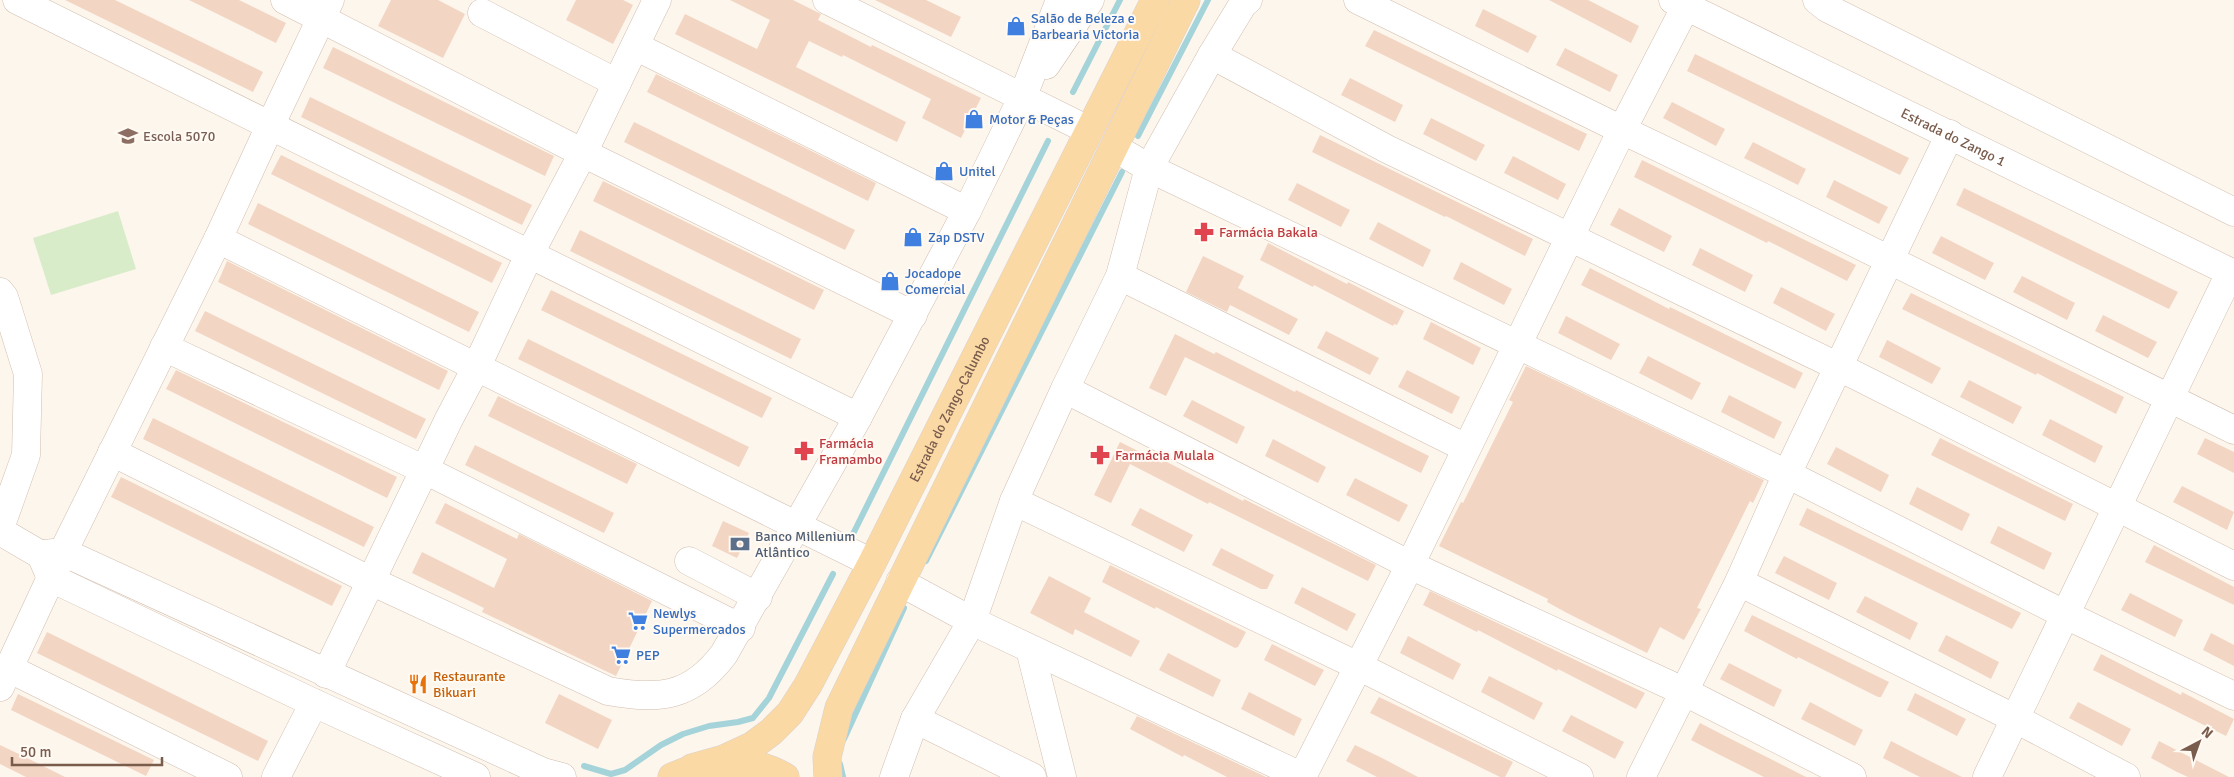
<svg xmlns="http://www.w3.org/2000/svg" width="2234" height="777" font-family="Signika,sans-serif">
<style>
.park{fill:#d8ecc9}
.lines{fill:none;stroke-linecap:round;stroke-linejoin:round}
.stream{stroke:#a5d3da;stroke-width:6}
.building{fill:#f3d5c3}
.minor-casing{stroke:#d1beb0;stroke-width:29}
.major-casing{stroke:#dad1cd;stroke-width:29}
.minor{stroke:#fff;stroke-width:28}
.major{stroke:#fbd9a5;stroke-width:28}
.labels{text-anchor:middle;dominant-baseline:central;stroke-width:4;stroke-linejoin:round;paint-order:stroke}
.shop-label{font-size:14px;fill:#366cbe;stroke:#fffaf3;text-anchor:start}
.education-label{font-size:14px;fill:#785e54;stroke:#fffaf3;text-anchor:start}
.street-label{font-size:14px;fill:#7a5c4d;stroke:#fffaf3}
.health-label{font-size:14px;fill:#be3a42;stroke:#fffaf3;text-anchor:start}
.service-label{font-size:14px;fill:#4e5e75;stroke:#fffaf3;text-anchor:start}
.food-label{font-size:14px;fill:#c56008;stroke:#fffaf3;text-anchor:start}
</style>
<rect width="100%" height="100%" fill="#fdf6ec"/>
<path class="park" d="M118,211L136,269L51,295L33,238Z"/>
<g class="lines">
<g class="stream">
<path d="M1073,92L1120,0"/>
<path d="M1138,136L1208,0"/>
<path d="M852,536L1048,141"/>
<path d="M926,561L1122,172"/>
<path d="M844,739L904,608"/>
<path d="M840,764L843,777"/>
<path d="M584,766L611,774L625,770L661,745L683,734L709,726L738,722L753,718L769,698L833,574"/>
</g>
</g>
<g class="building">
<path d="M65,0H115L263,72L253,92Z"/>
<path d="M189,0H239L286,23L276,43Z"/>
<path d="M391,0H438L465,14L443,58L378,26Z"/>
<path d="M576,0H623L633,5L613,44L566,20Z"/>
<path d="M730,0H793L821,14L818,20L871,47L872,45L981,98L961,138L922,118L931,99L843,55L842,57L809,41L796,67L906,122L897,142L675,34L685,14L757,49L770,20Z"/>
<path d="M875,0H926L961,17L951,37Z"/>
<path d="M1549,0H1588L1639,26L1631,43Z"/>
<path d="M1483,9L1537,36L1528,53L1475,26Z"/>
<path d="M1374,30L1587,134L1579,151L1365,46Z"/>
<path d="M333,47L554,156L545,176L323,68Z"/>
<path d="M1565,48L1618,75L1610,92L1556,65Z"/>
<path d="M1695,54L1909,158L1900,175L1687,71Z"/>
<path d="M656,74L876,183L868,201L647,92Z"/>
<path d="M1350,78L1403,105L1395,122L1341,95Z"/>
<path d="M310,97L532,205L522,225L301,117Z"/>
<path d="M1672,102L1725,129L1716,146L1663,118Z"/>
<path d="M1431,118L1485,145L1476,161L1423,134Z"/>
<path d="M634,122L855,230L845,250L624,142Z"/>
<path d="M1320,135L1533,239L1525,256L1446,216L1445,217L1312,152Z"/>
<path d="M1753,142L1806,169L1798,185L1744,158Z"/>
<path d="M281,155L502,263L492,283L271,174Z"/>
<path d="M1513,156L1566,184L1558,200L1504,173Z"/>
<path d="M1642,160L1856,265L1847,281L1768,241L1767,243L1634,177Z"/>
<path d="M1834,180L1888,207L1879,224L1826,197Z"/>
<path d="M603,181L824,290L814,310L593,201Z"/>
<path d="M1297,183L1350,210L1341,227L1288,200Z"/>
<path d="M1964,188L2178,292L2169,309L1956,205Z"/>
<path d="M258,203L479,312L469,332L248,224Z"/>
<path d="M1619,208L1672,236L1664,252L1610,225Z"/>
<path d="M1378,222L1431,250L1423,267L1369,239Z"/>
<path d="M580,230L801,339L791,359L570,251Z"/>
<path d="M1941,236L1994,263L1985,280L1932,253Z"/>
<path d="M1268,243L1347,284L1348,282L1404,311L1397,325L1394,324L1393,326L1314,285L1313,287L1260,260Z"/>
<path d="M1700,248L1753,275L1745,292L1692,265Z"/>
<path d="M1203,256L1244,276L1238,288L1298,319L1289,335L1230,305L1227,312L1186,292Z"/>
<path d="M227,261L448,371L439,390L218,282Z"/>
<path d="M1461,262L1512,289L1504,305L1453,279Z"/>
<path d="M1590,268L1669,309L1670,307L1803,373L1795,389L1581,285Z"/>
<path d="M2022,276L2075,303L2067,320L2013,292Z"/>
<path d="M1781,287L1835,314L1826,331L1773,303Z"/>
<path d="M551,290L772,398L762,418L541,310Z"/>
<path d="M1911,293L2124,397L2116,414L2037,373L2036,375L1902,309Z"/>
<path d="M205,311L426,419L416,439L195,331Z"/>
<path d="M2103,315L2157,342L2148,358L2095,331Z"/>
<path d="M1566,316L1620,344L1611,360L1558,333Z"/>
<path d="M1431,322L1481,348L1473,365L1423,339Z"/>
<path d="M1326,331L1379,358L1370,375L1317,348Z"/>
<path d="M1175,334L1214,354L1216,352L1295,392L1296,390L1429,456L1421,473L1185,357L1166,396L1149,388Z"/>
<path d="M528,339L749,447L739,467L518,359Z"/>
<path d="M1887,340L1941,368L1932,384L1879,357Z"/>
<path d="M1648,356L1701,383L1692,400L1639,373Z"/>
<path d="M1526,366L1764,480L1753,503L1750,501L1697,608L1701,609L1684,640L1660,627L1647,653L1567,613L1547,602L1548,599L1439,546L1461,502L1463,503L1513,402L1509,400Z"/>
<path d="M176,370L397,477L387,498L166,389Z"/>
<path d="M1407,370L1460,397L1452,414L1398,387Z"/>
<path d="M1969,380L2022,407L2013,424L1960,397Z"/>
<path d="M1729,395L1782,422L1774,439L1721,412Z"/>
<path d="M498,396L637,464L627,484L488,416Z"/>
<path d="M1192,400L1245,427L1237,444L1183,416Z"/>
<path d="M153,418L374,527L364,547L143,439Z"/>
<path d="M2050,419L2103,446L2095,463L2042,435Z"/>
<path d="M1940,438L2073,504L2065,521L1931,455Z"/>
<path d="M2205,438L2234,452V473L2197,454Z"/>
<path d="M1273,439L1326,467L1318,483L1265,456Z"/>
<path d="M1120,442L1162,463L1163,460L1243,501L1244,499L1376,565L1368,581L1209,502L1208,504L1130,464L1111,503L1094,495Z"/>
<path d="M475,445L614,513L604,533L465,465Z"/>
<path d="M1836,447L1889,475L1881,492L1827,464Z"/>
<path d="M121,477L342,586L332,606L111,497Z"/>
<path d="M1355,478L1408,505L1399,522L1346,495Z"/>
<path d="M2182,486L2234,512L2227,530L2173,502Z"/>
<path d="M1917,487L1970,514L1962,531L1909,504Z"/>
<path d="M445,503L517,539L519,534L652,601L616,676L482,612L484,608L412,573L422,552L494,588L507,559L435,523Z"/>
<path d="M1140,508L1193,535L1184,552L1131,525Z"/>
<path d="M1807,508L2021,613L2012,629L1799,525Z"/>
<path d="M723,521L749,533L737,558L712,546Z"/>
<path d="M1998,526L2052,553L2044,570L1990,543Z"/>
<path d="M2154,545L2234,587V605L2145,562Z"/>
<path d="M1221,548L1274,575L1267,589H1261L1212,565Z"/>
<path d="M1784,556L1837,583L1829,600L1775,573Z"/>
<path d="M1110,565L1246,632L1238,647L1235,648L1156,607L1155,609L1102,582Z"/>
<path d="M1049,576L1091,598L1084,612L1140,641L1131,657L1075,629L1073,635L1030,613Z"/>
<path d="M1302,587L1356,614L1347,631L1294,603Z"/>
<path d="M1430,591L1645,693L1636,709L1558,669L1557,671L1478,630L1477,632L1423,605Z"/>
<path d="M2130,593L2183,620L2175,637L2121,610Z"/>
<path d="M1865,596L1918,623L1910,640L1856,612Z"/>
<path d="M1752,615L1889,682L1881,697H1878L1798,657L1797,659L1744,631Z"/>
<path d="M47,632L268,741L258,761L37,653Z"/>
<path d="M2211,633L2234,645V666L2203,650Z"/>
<path d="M1946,635L1999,662L1991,679L1938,651Z"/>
<path d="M1408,636L1461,664L1453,680L1400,653Z"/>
<path d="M1272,644L1324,670L1315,686L1264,660Z"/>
<path d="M1168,653L1221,680L1213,697L1159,670Z"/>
<path d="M2101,654L2181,695L2182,692L2234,719L2226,736L2093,670Z"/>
<path d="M1729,663L1782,690L1774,707L1720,679Z"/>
<path d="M1489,676L1543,703L1534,720L1481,692Z"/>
<path d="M1249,692L1302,719L1294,736L1241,709Z"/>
<path d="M1915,693L1966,719L1957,736L1907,710Z"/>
<path d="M18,694L154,760L146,776L11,710Z"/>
<path d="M559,694L612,720L598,749L545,723Z"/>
<path d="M1379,697L1513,762L1505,777H1500L1370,713Z"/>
<path d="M1810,702L1863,730L1855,746L1801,719Z"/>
<path d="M2078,702L2131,729L2122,746L2069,718Z"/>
<path d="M1571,715L1624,742L1615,759L1562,731Z"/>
<path d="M1137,716L1266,777H1227L1184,755L1183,757L1130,729Z"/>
<path d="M1700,723L1727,737L1806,777H1764L1718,754L1691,740Z"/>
<path d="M1891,741L1918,755L1962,777H1920L1910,772L1883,758Z"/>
<path d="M2159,741L2186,755L2229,777H2188L2177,772L2151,758Z"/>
<path d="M0,745L23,756L65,777H26L0,764Z"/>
<path d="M1355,745L1382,758L1418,777H1377L1346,761Z"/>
</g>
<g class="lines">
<defs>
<g id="minor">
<path d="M17,0L858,417"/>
<path d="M285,0L583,153L913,315"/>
<path d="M827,0L1088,130"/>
<path d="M1358,0L1622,130L1764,198L2234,430"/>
<path id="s1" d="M1673,0L2234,274"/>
<path d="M1817,0L1827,8L2234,212"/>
<path d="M482,13L617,83"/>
<path d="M635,46L967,211"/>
<path d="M1212,55L1387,149L1839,367L2234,566"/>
<path d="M1046,65L1090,0"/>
<path d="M1115,148L1149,168L1787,474L2066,615L2234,696"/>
<path d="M218,239L872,563"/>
<path d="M1120,276L1466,448"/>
<path d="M0,292L4,297L28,374L26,455L0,528"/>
<path d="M164,347L425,470L741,628"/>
<path d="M1065,389L1410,565L1685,692L1852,777"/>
<path d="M112,452L371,581L608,691C659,700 691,698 724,654L858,417L967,211L1023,96L1060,0"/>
<path d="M1014,501L1358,666L1579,777"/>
<path d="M0,531L41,555L51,578L314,703L476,777"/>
<path d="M45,554L63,552L543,772L562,777"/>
<path d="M689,561L758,597"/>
<path d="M900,582L972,621L1303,777"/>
<path d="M1739,582L2016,719L2126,777"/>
<path d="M1030,649L1062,777"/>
<path d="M10,669L228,777"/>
<path d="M326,674L449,419L477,366L529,255L583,153L657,0"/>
<path d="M0,687L63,552L218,239L270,126L330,0"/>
<path d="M915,719L1032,777"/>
<path d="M276,777L314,703"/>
<path d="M894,777L915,719L972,621L1014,501L1065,389L1120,276L1149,168L1212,55L1243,4L1248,0"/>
<path d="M1302,777L1410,565L1622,130L1689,0"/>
<path d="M1641,777L1739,582L1787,474L1950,134"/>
<path d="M1987,777L2230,273"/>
</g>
<g id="major">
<path id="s2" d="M692,768L724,759L752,746L771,732L790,713L808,685L872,563L1155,0"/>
<path d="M672,777C707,761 750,756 785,777"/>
<path d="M828,777L827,757L839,708L1186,0"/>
</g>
</defs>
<use href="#minor" class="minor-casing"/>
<use href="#major" class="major-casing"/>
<use href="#minor" class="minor"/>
<use href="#major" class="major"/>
</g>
<defs>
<symbol id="shop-bare" viewBox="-9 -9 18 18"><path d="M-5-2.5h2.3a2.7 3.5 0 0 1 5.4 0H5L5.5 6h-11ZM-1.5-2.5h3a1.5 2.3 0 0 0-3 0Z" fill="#3f7fe0" stroke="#fffaf3" stroke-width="2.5" paint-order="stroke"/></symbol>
<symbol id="school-bare" viewBox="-9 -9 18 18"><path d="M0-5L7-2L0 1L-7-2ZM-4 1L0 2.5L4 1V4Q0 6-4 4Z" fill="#8d6e63" stroke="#fffaf3" stroke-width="2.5" paint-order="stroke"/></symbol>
<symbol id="pharmacy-bare" viewBox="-9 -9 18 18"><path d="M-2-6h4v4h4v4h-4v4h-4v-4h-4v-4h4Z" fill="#e0444e" stroke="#fffaf3" stroke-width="2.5" paint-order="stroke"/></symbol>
<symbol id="bank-bare" viewBox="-9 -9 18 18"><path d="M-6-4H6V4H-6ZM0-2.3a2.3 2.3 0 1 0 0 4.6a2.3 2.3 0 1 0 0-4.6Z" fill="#5c6f8a" stroke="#fffaf3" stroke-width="2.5" paint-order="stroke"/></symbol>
<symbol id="supermarket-bare" viewBox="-9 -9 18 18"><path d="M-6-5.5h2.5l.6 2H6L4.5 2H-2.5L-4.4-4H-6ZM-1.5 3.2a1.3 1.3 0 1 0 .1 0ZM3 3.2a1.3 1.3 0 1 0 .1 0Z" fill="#3f7fe0" stroke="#fffaf3" stroke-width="2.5" paint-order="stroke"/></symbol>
<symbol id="restaurant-bare" viewBox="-9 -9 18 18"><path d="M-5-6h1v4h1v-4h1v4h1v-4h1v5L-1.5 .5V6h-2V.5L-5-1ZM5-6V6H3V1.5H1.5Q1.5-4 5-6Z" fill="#e8710a" stroke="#fffaf3" stroke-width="2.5" paint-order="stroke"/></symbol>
</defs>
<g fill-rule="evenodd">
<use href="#shop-bare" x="1002" y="12" width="28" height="28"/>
<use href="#shop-bare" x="960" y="105" width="28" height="28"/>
<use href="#school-bare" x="114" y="122" width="28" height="28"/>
<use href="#shop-bare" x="930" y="157" width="28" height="28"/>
<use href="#pharmacy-bare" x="1190" y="218" width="28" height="28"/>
<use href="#shop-bare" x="899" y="223" width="28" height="28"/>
<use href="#shop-bare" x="876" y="267" width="28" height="28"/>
<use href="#pharmacy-bare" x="790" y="437" width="28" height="28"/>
<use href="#pharmacy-bare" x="1086" y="441" width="28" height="28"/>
<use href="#bank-bare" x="726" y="530" width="28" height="28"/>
<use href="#supermarket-bare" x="624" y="607" width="28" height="28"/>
<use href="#supermarket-bare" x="607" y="641" width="28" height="28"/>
<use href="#restaurant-bare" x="404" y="670" width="28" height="28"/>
</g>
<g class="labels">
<g class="shop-label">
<text x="1031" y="18">Salão de Beleza e<tspan x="1031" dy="16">Barbearia Victoria</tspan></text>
<text x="989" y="119">Motor &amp; Peças</text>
<text x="959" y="171">Unitel</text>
<text x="928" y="237">Zap DSTV</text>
<text x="905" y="273">Jocadope<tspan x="905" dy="16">Comercial</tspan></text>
<text x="653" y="613">Newlys<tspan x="653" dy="16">Supermercados</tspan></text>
<text x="636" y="655">PEP</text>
</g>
<g class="education-label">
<text x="143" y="136">Escola 5070</text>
</g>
<g class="street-label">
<text stroke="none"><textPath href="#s1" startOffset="312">Estrada do Zango 1</textPath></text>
<text stroke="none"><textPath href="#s2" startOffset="458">Estrada do Zango-Calumbo</textPath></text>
</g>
<g class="health-label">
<text x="1219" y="232">Farmácia Bakala</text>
<text x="819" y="443">Farmácia<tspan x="819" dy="16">Framambo</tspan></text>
<text x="1115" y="455">Farmácia Mulala</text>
</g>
<g class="service-label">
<text x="755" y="536">Banco Millenium<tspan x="755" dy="16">Atlântico</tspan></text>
</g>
<g class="food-label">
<text x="433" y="676">Restaurante<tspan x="433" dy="16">Bikuari</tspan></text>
</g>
</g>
<g transform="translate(2199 742) rotate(41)" stroke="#fffaf3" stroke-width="4" paint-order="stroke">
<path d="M0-4L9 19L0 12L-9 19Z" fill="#7a5c4d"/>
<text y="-8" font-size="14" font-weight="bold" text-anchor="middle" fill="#7a5c4d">N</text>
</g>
<path d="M12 757v8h150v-8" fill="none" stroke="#7a5c4d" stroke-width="2.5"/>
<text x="20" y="757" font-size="15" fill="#7a5c4d" stroke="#fffaf3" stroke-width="4" paint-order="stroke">50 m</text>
</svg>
